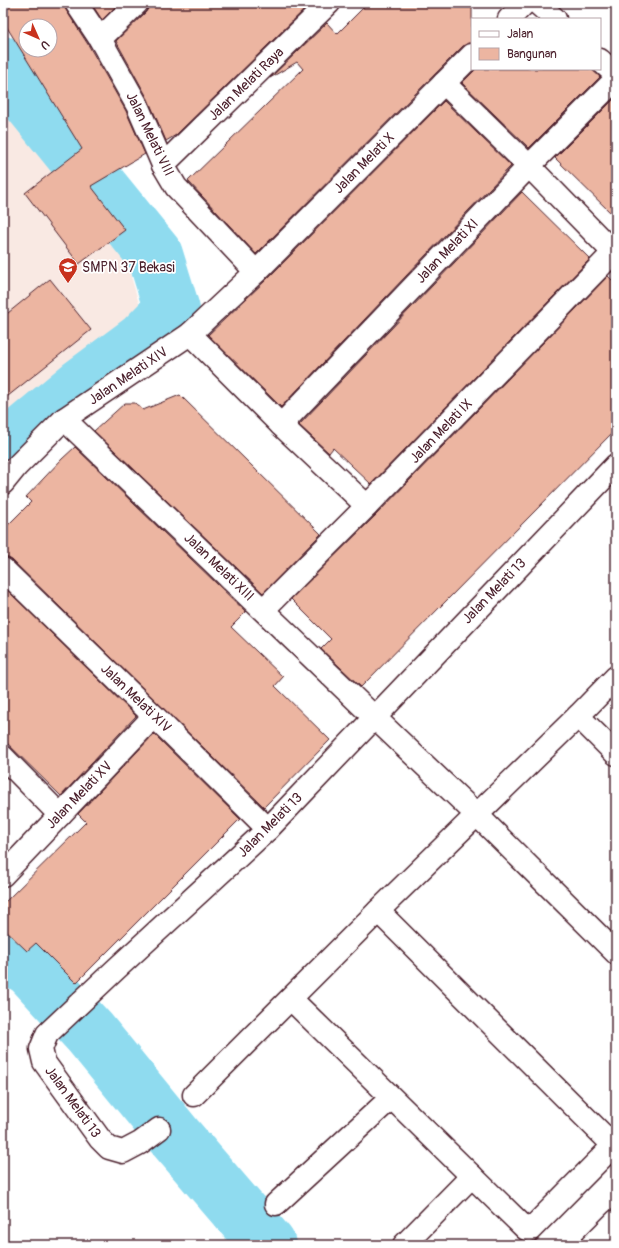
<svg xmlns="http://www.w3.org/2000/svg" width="619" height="1248" font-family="Pangolin,sans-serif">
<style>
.built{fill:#f9e9e3}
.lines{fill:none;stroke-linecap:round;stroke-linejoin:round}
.river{stroke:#8fdbef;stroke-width:56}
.building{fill:#ecb5a1;stroke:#4a1f2b;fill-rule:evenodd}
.minor-casing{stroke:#4a1f2b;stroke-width:25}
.minor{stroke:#fff;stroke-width:22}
.labels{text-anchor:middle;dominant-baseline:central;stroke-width:3.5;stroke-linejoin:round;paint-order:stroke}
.street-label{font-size:14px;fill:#4a1f2b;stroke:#fff}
.poi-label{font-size:14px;fill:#4a1f2b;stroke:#fff;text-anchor:start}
</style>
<rect width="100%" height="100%" fill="#fff"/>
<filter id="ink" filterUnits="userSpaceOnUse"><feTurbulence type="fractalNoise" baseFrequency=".025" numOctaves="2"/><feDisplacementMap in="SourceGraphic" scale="8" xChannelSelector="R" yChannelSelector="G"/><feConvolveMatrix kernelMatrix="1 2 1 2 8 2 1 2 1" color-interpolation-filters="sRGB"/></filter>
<g filter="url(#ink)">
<path class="built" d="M3,105L125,256L142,313L3,430Z"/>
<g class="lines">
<g class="river">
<path d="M3,64L25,95L155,255L172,310L143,340L81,386L3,451"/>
<path d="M3,951L31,969L90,1033L176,1138L268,1245"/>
</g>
</g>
<g class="building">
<path d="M3,3H64L66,10L89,46L126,111L145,154L91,186L125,230L79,264L25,193L82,149L3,21ZM26,26H50V50H26Z"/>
<path d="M91,3H119L102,20Z"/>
<path d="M149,3H307L309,5L176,135L166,141L148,99L116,41L146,12L149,7Z"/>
<path d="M368,3H472V43H468L463,46L256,254L188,181L303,69L297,62L270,78L327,23L337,34Z"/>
<path d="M476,69H591L600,77L529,148L462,83Z"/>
<path d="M616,97V218L555,158Z"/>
<path d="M444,101L511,166L281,407L208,335L265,281Z"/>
<path d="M522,192L590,259L371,484L333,448L329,453L299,425Z"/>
<path d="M608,276L616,284V429L361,687L321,649L331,639L291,599L376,515Z"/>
<path d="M50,279L91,330L3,400V317Z"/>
<path d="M180,395L321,534L263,593L94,431L125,403H135L143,410Z"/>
<path d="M75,447L246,612L231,627L283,677L275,686L330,740L264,807L12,560L6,557H3V530L31,502L26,497L62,459Z"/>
<path d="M3,586L136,716L61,796L3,739Z"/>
<path d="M154,734L240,819L76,983L36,943L27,951L3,928V904L86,822L78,814Z"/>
</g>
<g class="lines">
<defs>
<g id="minor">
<path d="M76,3L100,39L137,105L163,165L176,187L256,272"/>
<path d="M537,3L555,19"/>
<path d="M509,19L525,3"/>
<path d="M100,39L137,3"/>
<path d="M600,60L616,75"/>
<path d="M444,83L529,166L616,255"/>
<path d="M163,165L329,3"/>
<path d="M190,334L281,425L367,506"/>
<path d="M64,419L374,717L477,815L616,953"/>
<path d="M281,425L529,166L616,79"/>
<path d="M3,483L16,467L64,419L190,334L256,272L472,55"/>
<path d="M3,569L154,716L268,829"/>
<path d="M263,610L367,506L616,250"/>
<path d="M578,716L616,754"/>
<path d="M3,757L60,815"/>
<path d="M3,875L154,716"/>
<path d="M378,911L614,1146"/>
<path d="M291,999L526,1229L530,1230L616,1143"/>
<path d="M194,1095L378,911L578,716L616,677"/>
<path d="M159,1129L140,1143L123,1152L109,1148L100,1139L44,1062L41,1049L47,1034L115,970L268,829L616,465"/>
<path d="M276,1204L391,1098"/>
<path d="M404,1245L472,1176"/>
<path d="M592,1245L616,1221"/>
</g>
</defs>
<use href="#minor" class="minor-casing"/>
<use href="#minor" class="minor"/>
</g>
</g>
<defs>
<symbol id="school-pin" viewBox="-11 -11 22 30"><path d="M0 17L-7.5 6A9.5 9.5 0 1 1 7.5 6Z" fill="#c8321e" stroke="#fff"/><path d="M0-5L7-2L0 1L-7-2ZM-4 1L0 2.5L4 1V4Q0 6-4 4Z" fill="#fff"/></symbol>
</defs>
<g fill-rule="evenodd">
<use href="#school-pin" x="57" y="256" width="22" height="30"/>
</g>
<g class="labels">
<g class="street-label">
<text transform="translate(246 84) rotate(-44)">Jalan Melati Raya</text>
<text transform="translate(150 134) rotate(64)">Jalan Melati VIII</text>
<text transform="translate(364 163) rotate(-45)">Jalan Melati X</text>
<text transform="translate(447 251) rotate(-46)">Jalan Melati XI</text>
<text transform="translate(128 376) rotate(-34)">Jalan Melati XIV</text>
<text transform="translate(441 431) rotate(-46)">Jalan Melati IX</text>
<text transform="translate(219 567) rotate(44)">Jalan Melati XIII</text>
<text transform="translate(494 591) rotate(-46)">Jalan Melati 13</text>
<text transform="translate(136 698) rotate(44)">Jalan Melati XIV</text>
<text transform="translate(79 795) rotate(-46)">Jalan Melati XV</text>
<text transform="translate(270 825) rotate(-45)">Jalan Melati 13</text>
<text transform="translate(73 1102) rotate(54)">Jalan Melati 13</text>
</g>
<g class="poi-label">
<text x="82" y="267">SMPN 37 Bekasi</text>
</g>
</g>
<rect width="619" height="1248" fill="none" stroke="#fff" stroke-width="16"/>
<rect x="8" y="8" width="603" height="1232" fill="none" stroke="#4a1f2b" stroke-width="1.5" filter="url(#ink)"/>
<rect x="471" y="18" width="130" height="52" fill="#ffffff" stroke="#b7a5aa"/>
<rect x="479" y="31" width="20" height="6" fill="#ffffff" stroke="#b7a5aa"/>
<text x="507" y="38" font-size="12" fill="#4a1f2b">Jalan</text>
<rect x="479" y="48" width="20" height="12" fill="#ecb5a1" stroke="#b7a5aa"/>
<text x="507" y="58" font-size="12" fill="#4a1f2b">Bangunan</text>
<g transform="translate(38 38) rotate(135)"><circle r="19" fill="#ffffff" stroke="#b7a5aa"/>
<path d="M0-3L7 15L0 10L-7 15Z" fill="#c8321e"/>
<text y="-6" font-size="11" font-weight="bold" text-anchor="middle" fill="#4a1f2b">U</text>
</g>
</svg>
